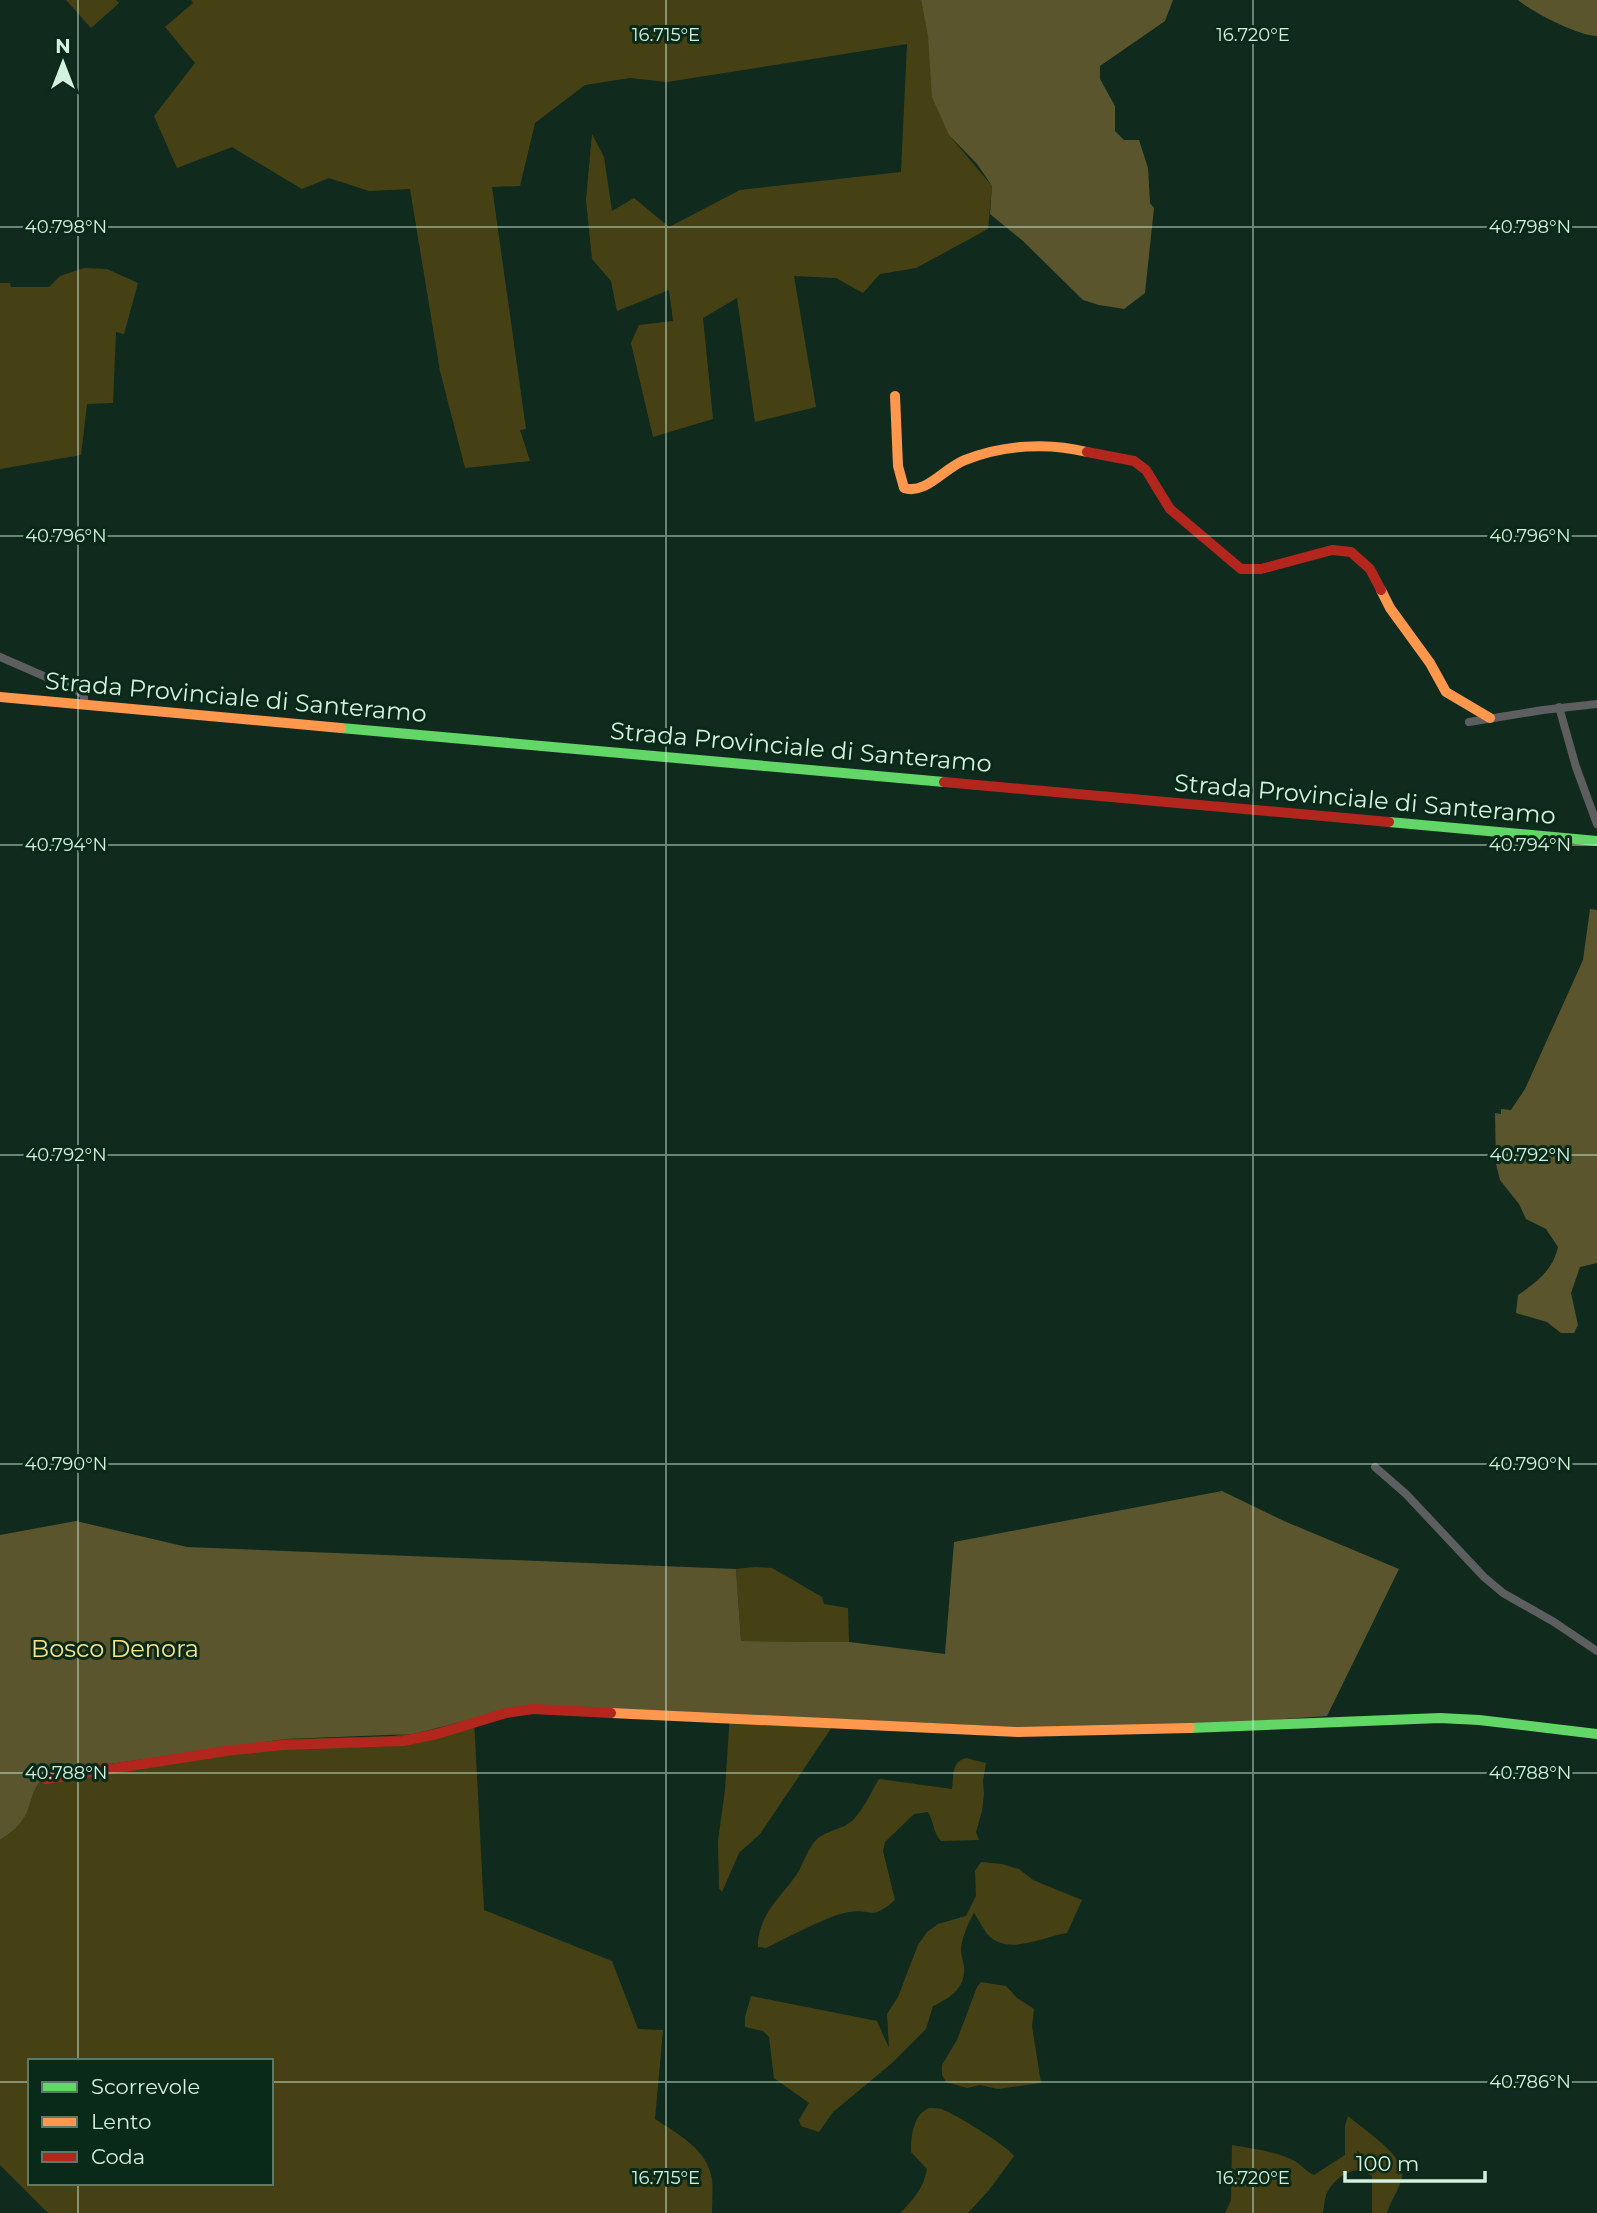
<svg xmlns="http://www.w3.org/2000/svg" width="1597" height="2213" font-family="Montserrat,sans-serif">
<style>
.green{fill:#464114;fill-rule:evenodd}
.forest{fill:#5a552c}
.lines{fill:none;stroke-linecap:round;stroke-linejoin:round}
.street{stroke:#5d5e5f;stroke-width:8}
.fast{stroke:#63d668;stroke-width:10}
.slow{stroke:#ff974d;stroke-width:10}
.jam{stroke:#b3261e;stroke-width:10}
.ticks{fill:none;stroke:#d3f1dd;stroke-width:2;stroke-opacity:0.45}
.labels{text-anchor:middle;dominant-baseline:central;stroke-width:6;stroke-linejoin:round;paint-order:stroke}
.street-label{font-size:24px;fill:#d3f1dd;stroke:#0a2a19}
.park-label{font-size:24px;fill:#f8e385;stroke:#0a2a19}
.ticks-label{font-size:18px;text-anchor:middle;fill:#d3f1dd;stroke:#0a2a19;stroke-width:6;stroke-linejoin:round;paint-order:stroke}
</style>
<rect width="100%" height="100%" fill="#102b1e"/>
<g class="green">
<path d="M66,0H116L119,3L91,28Z"/>
<path d="M191,0H921L949,135L992,186L988,229L916,268L880,274L863,293L836,278L794,276L816,407L755,422L737,298L703,318L713,419L653,437L631,343L639,325L673,321L669,290L617,311L611,281L592,259L586,200L592,134L604,157L612,211L634,198L669,227L740,190L901,172L907,44L667,82L630,78L585,85L535,123L520,186L492,187L526,429L520,430L530,461L465,468L440,371L410,189L369,191L329,178L302,189L232,147L177,168L154,116L195,63L165,27L193,3Z"/>
<path d="M84,268L107,269L138,283L124,334L116,332L113,403L87,404L81,455L0,469V283H10L11,287H49L60,276Z"/>
<path d="M755,1567L772,1568L822,1597L824,1604L848,1608L849,1642L741,1641L736,1569Z"/>
<path d="M730,1713L838,1718L760,1834L739,1853L722,1892L719,1888L718,1841L725,1790Z"/>
<path d="M474,1719L484,1910L612,1961L638,2029L663,2030L655,2119C678,2134 707,2149 712,2179C713,2190 712,2202 712,2213H48L0,2165V1840C12,1833 20,1824 26,1812C35,1795 33,1781 53,1772L285,1739L393,1736ZM30,2061H271V2183H30Z"/>
<path d="M966,1758L986,1763L983,1781L984,1794L982,1811L976,1832L979,1840L941,1841C933,1833 934,1821 928,1812L914,1814L885,1842L883,1851L895,1900C869,1922 874,1908 849,1912C831,1914 785,1939 766,1948L758,1947C757,1918 779,1898 795,1877C803,1866 806,1851 816,1840C826,1830 843,1830 853,1820C864,1809 871,1792 879,1779L952,1789C954,1776 951,1762 966,1758Z"/>
<path d="M981,1862L1002,1864L1019,1869L1033,1880L1082,1900L1067,1933C1045,1936 1011,1955 990,1937C984,1931 979,1920 974,1913C969,1921 961,1940 961,1950C961,1954 963,1961 964,1966C966,1988 950,1998 933,2006L926,2029L892,2063L833,2112L819,2132L801,2126L799,2120L809,2103L774,2078L769,2037L763,2031L745,2027V2017L751,1996L877,2021L889,2048L887,2014L898,1997L918,1945L927,1932L938,1924L966,1916L976,1896L975,1871Z"/>
<path d="M981,1982L1006,1986L1017,1998L1034,2009L1032,2026L1041,2083L998,2089L980,2085L967,2088L946,2082L942,2075V2065L957,2040L977,1987Z"/>
<path d="M929,2108C933,2108 937,2108 941,2109C952,2112 1009,2147 1014,2156L989,2190L968,2213H900C913,2200 924,2188 927,2169L911,2152C911,2136 913,2115 929,2108Z"/>
<path d="M1348,2116C1363,2129 1407,2157 1402,2177C1399,2190 1391,2200 1387,2213H1372V2176C1357,2161 1333,2178 1326,2195C1324,2201 1324,2208 1323,2213H1225L1231,2200L1232,2145C1254,2149 1276,2151 1295,2161C1302,2165 1306,2172 1314,2175L1345,2155V2126Z"/>
</g>
<g class="forest">
<path d="M921,0H1173L1165,21L1100,66V79L1115,106V131L1124,140H1139L1148,168L1150,203L1154,208L1145,293L1124,309L1099,305L1083,300L1023,241L990,214L992,186L977,164L949,135L932,97L928,36Z"/>
<path d="M1518,0H1597V36C1578,36 1532,12 1518,0Z"/>
<path d="M1590,909L1597,910V1263L1580,1267L1571,1293L1578,1325L1574,1333H1561L1547,1322L1516,1313L1518,1295C1537,1282 1553,1270 1558,1247L1546,1229L1526,1219L1519,1204L1500,1180L1496,1164L1495,1113L1501,1114V1109L1511,1110L1525,1089L1583,960Z"/>
<path d="M1222,1491L1284,1521L1399,1569L1327,1716L1227,1723L1039,1728L527,1705L413,1734L285,1739L53,1772C34,1781 34,1794 27,1812C21,1825 12,1832 0,1840V1535L76,1521L187,1547L736,1569L741,1641L849,1642L945,1654L954,1542Z"/>
</g>
<g class="lines">
<g class="street">
<path d="M0,657L78,691L84,696V704"/>
<path d="M1559,707L1576,767L1597,824"/>
<path d="M1469,722L1543,710L1597,704"/>
<path d="M1375,1467L1406,1494L1484,1577L1503,1593L1554,1622L1597,1651"/>
</g>
<g class="fast">
<path d="M341,728L944,782"/>
<path d="M1389,822L1597,841"/>
<path d="M1190,1728L1440,1718L1479,1720L1597,1734"/>
</g>
<g class="slow">
<path d="M895,396L898,466L904,488C926,495 944,468 965,460C1003,445 1048,442 1087,452"/>
<path d="M1381,590L1390,608L1430,663L1446,692L1490,718"/>
<path d="M0,697L341,728"/>
<path d="M611,1713L1018,1732L1190,1728"/>
</g>
<g class="jam">
<path d="M1087,452L1134,461L1146,470L1170,509L1241,569H1261L1332,550L1351,552L1370,569L1381,590"/>
<path d="M944,782L1389,822"/>
<path d="M46,1779L233,1750L282,1745L403,1741L437,1734L506,1713L533,1709L611,1713"/>
</g>
</g>
<path class="ticks" d="M78,0V2061M666,0V2213M1253,0V2213M0,227H1597M0,536H1597M0,845H1597M0,1155H1597M0,1464H1597M0,1773H1597M0,2082H30M271,2082H1597M78,2183V2213"/>
<g class="labels">
<g class="street-label">
<text transform="translate(236 697) rotate(5)">Strada Provinciale di Santeramo</text>
<text transform="translate(801 747) rotate(5)">Strada Provinciale di Santeramo</text>
<text transform="translate(1365 799) rotate(5)">Strada Provinciale di Santeramo</text>
</g>
<g class="park-label">
<text x="115" y="1648">Bosco Denora</text>
</g>
</g>
<g class="ticks-label">
<text x="666" y="41">16.715°E</text>
<text x="1253" y="41">16.720°E</text>
<text x="66" y="233">40.798°N</text>
<text x="1530" y="233">40.798°N</text>
<text x="66" y="542">40.796°N</text>
<text x="1530" y="542">40.796°N</text>
<text x="66" y="851">40.794°N</text>
<text x="1530" y="851">40.794°N</text>
<text x="66" y="1161">40.792°N</text>
<text x="1530" y="1161">40.792°N</text>
<text x="66" y="1470">40.790°N</text>
<text x="1530" y="1470">40.790°N</text>
<text x="66" y="1779">40.788°N</text>
<text x="1530" y="1779">40.788°N</text>
<text x="1530" y="2088">40.786°N</text>
<text x="666" y="2184">16.715°E</text>
<text x="1253" y="2184">16.720°E</text>
</g>
<rect x="28" y="2059" width="245" height="126" fill="#0a2a19" stroke="#5a7a67" stroke-width="2"/>
<rect x="42" y="2082" width="35" height="10" fill="#63d668" stroke="#5a7a67" stroke-width="2"/>
<text x="91" y="2094" font-size="21" fill="#d3f1dd">Scorrevole</text>
<rect x="42" y="2117" width="35" height="10" fill="#ff974d" stroke="#5a7a67" stroke-width="2"/>
<text x="91" y="2129" font-size="21" fill="#d3f1dd">Lento</text>
<rect x="42" y="2152" width="35" height="10" fill="#b3261e" stroke="#5a7a67" stroke-width="2"/>
<text x="91" y="2164" font-size="21" fill="#d3f1dd">Coda</text>
<g transform="translate(63 63)" stroke="#0a2a19" stroke-width="5" paint-order="stroke">
<path d="M0-5L12 26L0 18L-12 26Z" fill="#d3f1dd"/>
<text y="-10" font-size="19" font-weight="bold" text-anchor="middle" fill="#d3f1dd">N</text>
</g>
<path d="M1345 2171v10h140v-10" fill="none" stroke="#d3f1dd" stroke-width="3.5"/>
<text x="1356" y="2171" font-size="21" fill="#d3f1dd" stroke="#0a2a19" stroke-width="5" paint-order="stroke">100 m</text>
</svg>
